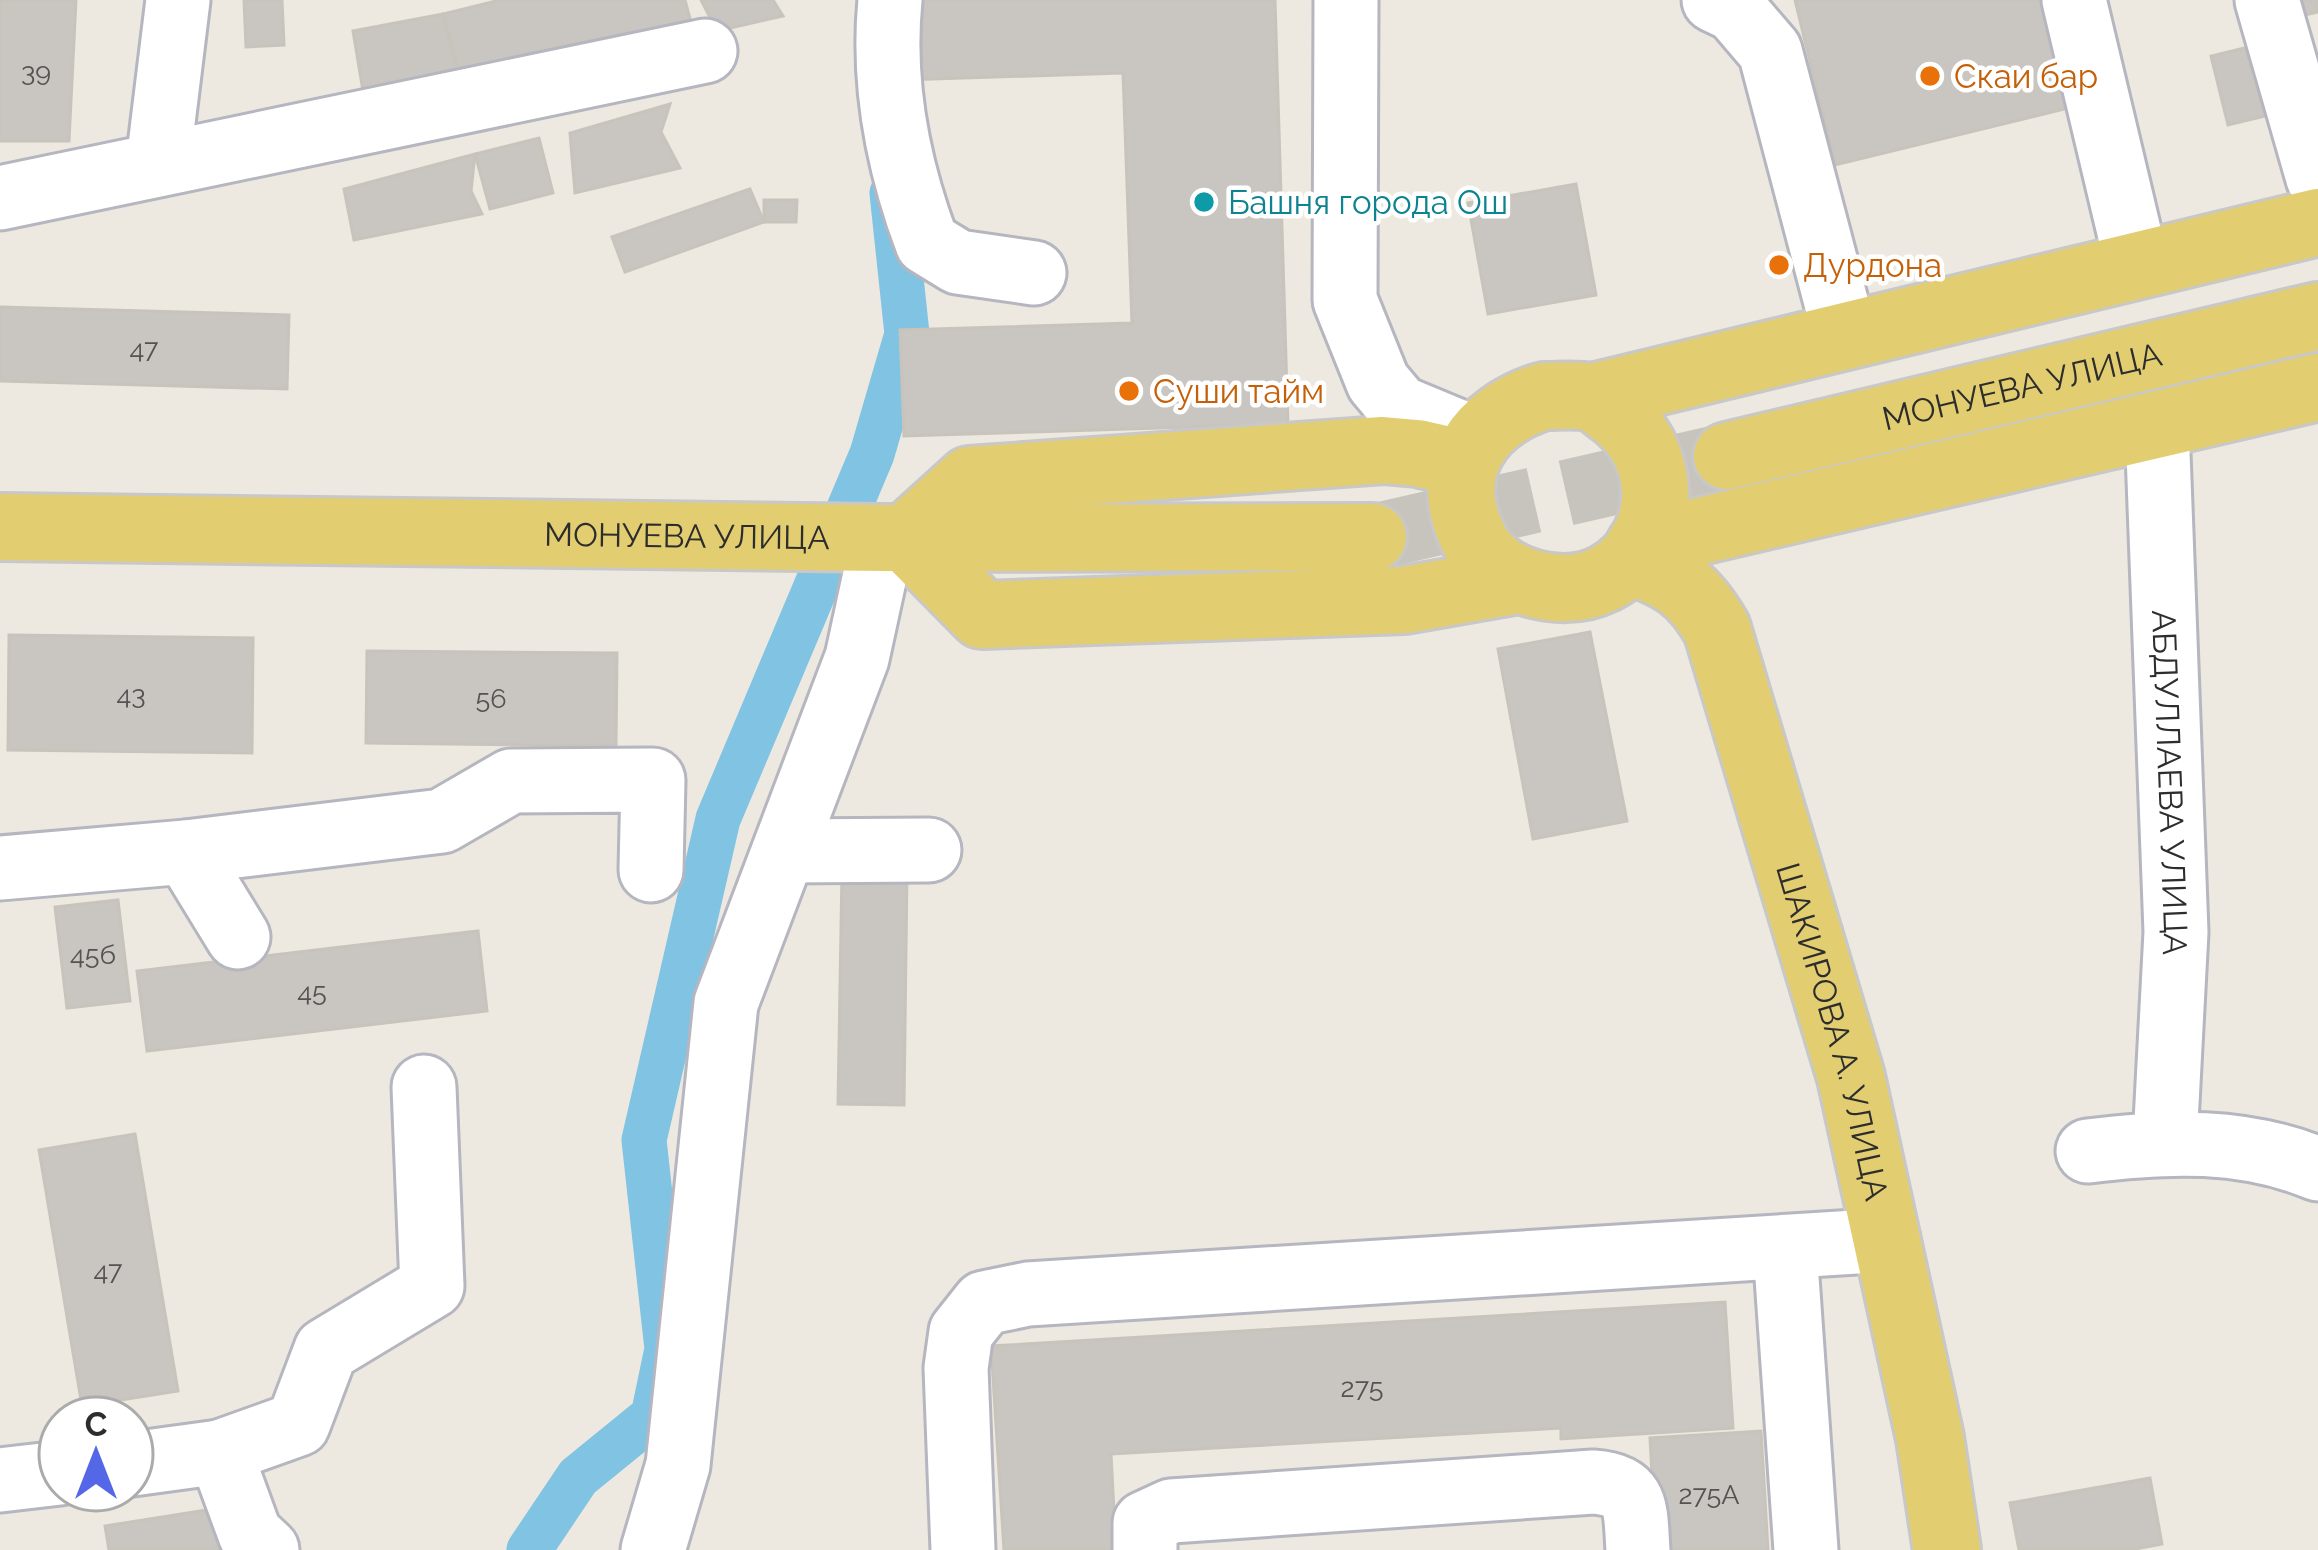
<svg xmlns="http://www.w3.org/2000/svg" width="2318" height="1550" font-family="Raleway,sans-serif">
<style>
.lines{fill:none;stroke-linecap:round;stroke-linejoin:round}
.canal{stroke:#81c3e2;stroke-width:45}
.building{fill:#c9c5c0;stroke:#c8c4bb;stroke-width:3}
.major-tunnel{stroke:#c7c3bd;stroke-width:66;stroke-dasharray:66 33;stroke-linecap:butt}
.minor-casing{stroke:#b5b6bf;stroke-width:69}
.major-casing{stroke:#c8c8c8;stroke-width:72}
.minor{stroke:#fff;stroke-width:63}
.major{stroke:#e2ce71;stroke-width:66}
.food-dot{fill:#e8710a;stroke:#fff;stroke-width:4.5}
.culture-dot{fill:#0f9aa8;stroke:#fff;stroke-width:4.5}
.labels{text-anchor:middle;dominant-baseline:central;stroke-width:9;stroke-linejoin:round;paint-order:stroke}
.number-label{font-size:27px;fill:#545352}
.food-label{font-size:33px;fill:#c56008;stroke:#fff;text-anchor:start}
.culture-label{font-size:33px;fill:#0d838f;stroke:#fff;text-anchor:start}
.street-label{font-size:33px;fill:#2d2d2d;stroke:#fff}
</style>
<rect width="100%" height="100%" fill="#ede9e1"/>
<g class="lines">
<path class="canal" d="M529,1550L578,1477L653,1416L667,1349L644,1140L718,819L872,454L907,334L892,193"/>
</g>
<g class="building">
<path d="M0,0H76L69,141H0Z"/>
<path d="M244,0H282L284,45L246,47Z"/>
<path d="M500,0H685L692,26L461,83L443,14Z"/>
<path d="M701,0H773L783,16L717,31Z"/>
<path d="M900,0H1275L1288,424L904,436L900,330L1132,323L1123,73L903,80Z"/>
<path d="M1795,0H2046L2073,107L1835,165Z"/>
<path d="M2302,0H2318V12L2305,15Z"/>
<path d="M443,14L461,83L365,103L353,31Z"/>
<path d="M2265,43L2282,112L2228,125L2211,56Z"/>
<path d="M670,104L661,132L680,168L575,193L570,133Z"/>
<path d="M539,138L553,193L490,209L475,154Z"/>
<path d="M475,154L471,191L482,214L354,240L344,189Z"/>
<path d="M1576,184L1596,295L1488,314L1468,203Z"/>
<path d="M750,189L764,222L625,272L612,237Z"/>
<path d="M764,200H797L796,222H764Z"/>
<path d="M0,307L289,315L287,389L0,381Z"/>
<path d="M1590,632L1627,821L1533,839L1498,649Z"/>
<path d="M9,635L253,638L252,753L8,750Z"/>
<path d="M367,651L617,653L616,746L366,743Z"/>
<path d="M842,870L907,871L904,1105L838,1104Z"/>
<path d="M118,900L130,1001L67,1008L55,907Z"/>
<path d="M478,931L487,1011L147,1051L137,971Z"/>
<path d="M135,1134L178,1391L82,1406L39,1150Z"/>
<path d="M1725,1302L1733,1428L1561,1439V1428L1111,1454L1116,1550H1004L991,1346Z"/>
<path d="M1761,1431L1768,1550H1656L1650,1438Z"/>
<path d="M2150,1478L2162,1544L2130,1550H2019L2010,1503Z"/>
<path d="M213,1509L220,1550H109L105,1526Z"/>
</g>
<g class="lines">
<path class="major-tunnel" d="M1373,537L1727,456"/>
<defs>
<g id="minor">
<path d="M890,0C882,82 898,166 927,243L958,262L1034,273"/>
<path d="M1346,0L1345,300L1378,382L1399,407L1476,439"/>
<path d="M1714,0L1735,10L1770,51L1845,336"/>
<path d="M2074,0L2137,265"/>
<path d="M2267,0L2318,178"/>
<path d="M158,163L178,0"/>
<path d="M0,198L705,51"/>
<path id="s1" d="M2157,426L2176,932L2165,1141"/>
<path d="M786,851L929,850"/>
<path d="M186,852L238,937"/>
<path d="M0,868L186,852L442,821L511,781L653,780L651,870"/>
<path d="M2088,1151C2167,1141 2244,1138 2318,1169"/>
<path d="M1785,1249L1806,1550"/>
<path d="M132,1464L220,1452"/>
<path d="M0,1480L60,1473"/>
<path d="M267,1550L250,1534L220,1452L298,1424L326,1350L432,1286L424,1087"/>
<path d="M653,1550L678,1465L726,1003L857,658L883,538"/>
<path d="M963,1550L956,1368L961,1332L984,1303L1028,1294L1888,1240"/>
<path d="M1145,1550V1523L1171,1511L1593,1482C1640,1485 1635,1510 1638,1550"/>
</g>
<g id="major">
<path d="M1544,396C1559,396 1576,394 1590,397C1598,399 1606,407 1613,412C1698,477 1645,613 1534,584C1507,577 1483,561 1472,535C1441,468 1480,416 1544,396Z"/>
<path d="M1593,397L2318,222"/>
<path id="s2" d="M1727,456L2318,316"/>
<path id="s3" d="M0,527L883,538L1373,537"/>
<path d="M906,538L982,615L1404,600L1518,580"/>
<path d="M906,538L970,480L1383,450L1417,453L1465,464"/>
<path d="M1640,545L2318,387"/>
<path id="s4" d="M1632,561C1675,577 1694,589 1717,629L1851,1077L1930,1438L1947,1550"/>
</g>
</defs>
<use href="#minor" class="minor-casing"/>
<use href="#major" class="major-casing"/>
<use href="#minor" class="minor"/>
<use href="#major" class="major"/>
</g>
<g class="food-dot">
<circle cx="1930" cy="76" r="12"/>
<circle cx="1779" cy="265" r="12"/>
<circle cx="1129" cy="391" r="12"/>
</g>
<circle class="culture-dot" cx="1204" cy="202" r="12"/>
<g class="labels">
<g class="number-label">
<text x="36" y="71">39</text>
<text x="144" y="348">47</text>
<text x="131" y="694">43</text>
<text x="491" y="698">56</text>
<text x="93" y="954">45б</text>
<text x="312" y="991">45</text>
<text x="108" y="1270">47</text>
<text x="1362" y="1387">275</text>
<text x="1709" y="1494">275А</text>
</g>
<g class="food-label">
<text x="1954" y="76">Скаи бар</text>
<text x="1803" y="265">Дурдона</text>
<text x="1153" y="391">Суши тайм</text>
</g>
<g class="culture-label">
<text x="1228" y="202">Башня города Ош</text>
</g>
<g class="street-label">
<text stroke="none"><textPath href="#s2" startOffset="303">МОНУЕВА УЛИЦА</textPath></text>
<text stroke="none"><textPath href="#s3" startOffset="687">МОНУЕВА УЛИЦА</textPath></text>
<text stroke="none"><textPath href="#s1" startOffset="357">АБДУЛЛАЕВА УЛИЦА</textPath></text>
<text stroke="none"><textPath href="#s4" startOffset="531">ШАКИРОВА А. УЛИЦА</textPath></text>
</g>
</g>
<g transform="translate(96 1454)"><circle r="57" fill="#ffffff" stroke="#ababab" stroke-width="3"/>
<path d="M0-9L21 45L0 30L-21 45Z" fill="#5467e7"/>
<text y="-18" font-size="33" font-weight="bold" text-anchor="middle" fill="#2d2d2d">С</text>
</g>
</svg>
